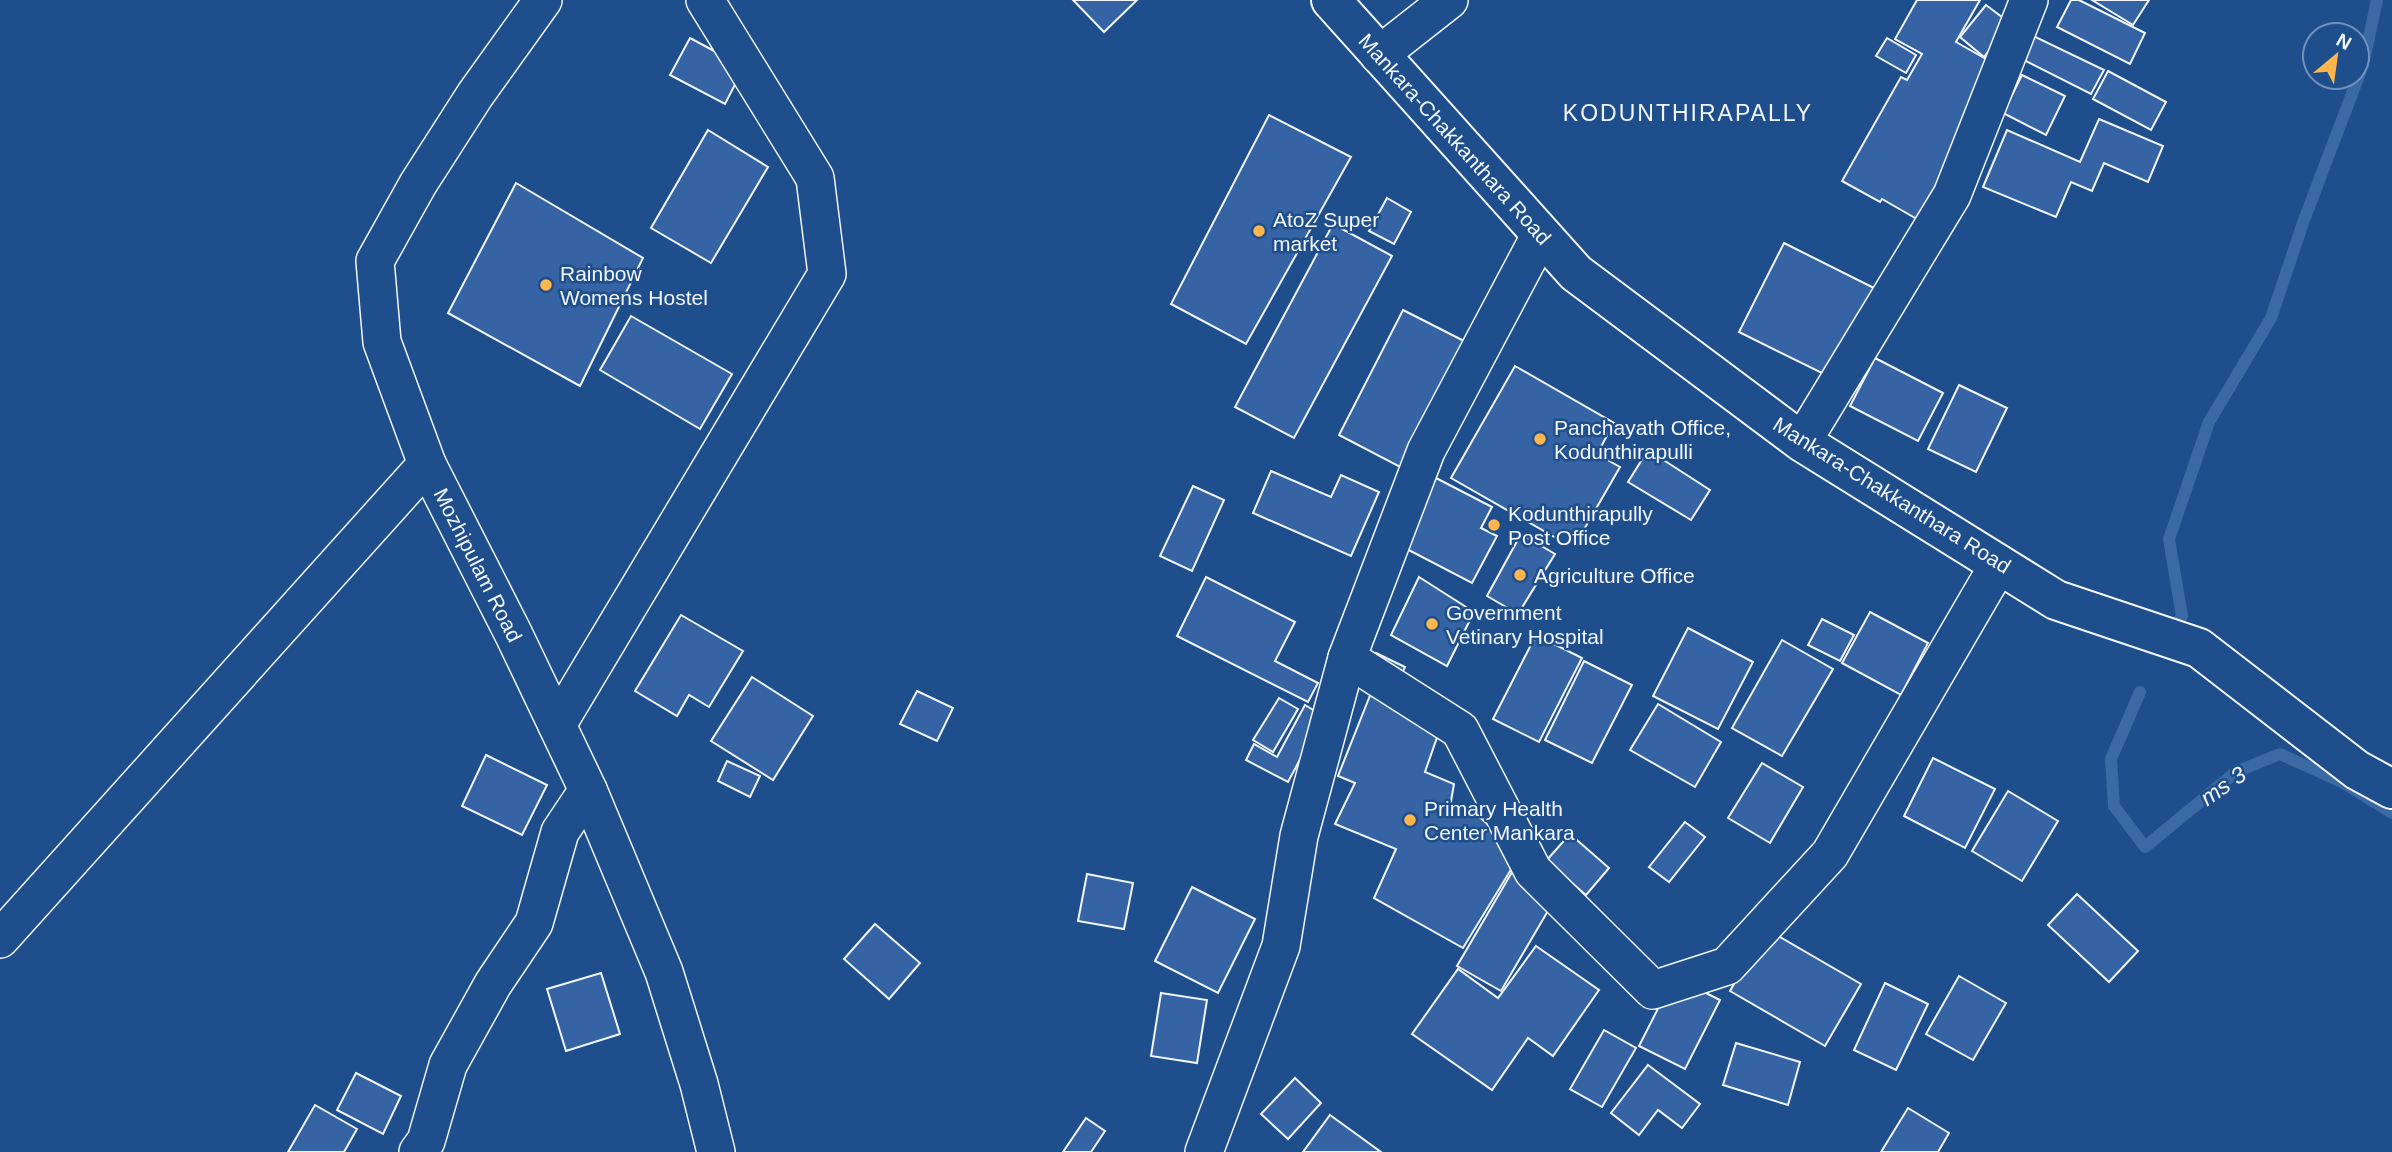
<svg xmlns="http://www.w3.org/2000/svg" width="2392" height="1152" font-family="Helvetica,sans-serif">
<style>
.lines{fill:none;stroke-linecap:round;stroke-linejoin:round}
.stream{stroke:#3b69a3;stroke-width:12}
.building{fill:#3563a3;stroke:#f2f6ff;stroke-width:2}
.street-casing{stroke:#f2f6ff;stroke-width:40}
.secondary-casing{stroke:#f2f6ff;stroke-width:42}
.street{stroke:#1f4e8c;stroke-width:37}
.secondary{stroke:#1f4e8c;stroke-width:38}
.poi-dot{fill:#ffb74d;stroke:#1f4e8c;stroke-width:2.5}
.labels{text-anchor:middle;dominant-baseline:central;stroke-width:5;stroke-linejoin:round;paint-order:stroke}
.street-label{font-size:21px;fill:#f2f6ff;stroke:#1f4e8c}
.poi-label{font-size:21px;fill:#f2f6ff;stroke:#1f4e8c;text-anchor:start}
.neighbourhood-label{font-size:23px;letter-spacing:2px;fill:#f2f6ff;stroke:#1f4e8c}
.water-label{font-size:23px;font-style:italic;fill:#f2f6ff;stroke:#1f4e8c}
</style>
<rect width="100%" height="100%" fill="#1f4e8c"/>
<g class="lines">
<g class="stream">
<path d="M2176,626L2182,616L2169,539L2209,422L2271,318L2304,220L2363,65L2377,0"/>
<path d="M2140,692L2111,759L2114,806L2145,847L2236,772L2280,754L2342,782L2392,813"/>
</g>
</g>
<g class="building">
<path d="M1073,0H1137L1104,32Z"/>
<path d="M1917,0H1980L1956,42L2007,71L1922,222L1882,199L1880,202L1842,181L1901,77L1907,80L1922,54L1895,39Z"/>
<path d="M2071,0H2079L2145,33L2130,64L2057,27Z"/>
<path d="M2092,0H2149L2133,25Z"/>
<path d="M1986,5L2011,24L1984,57L1960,37Z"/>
<path d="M2025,32L2104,70L2091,94L2014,55Z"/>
<path d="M690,38L744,67L725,104L670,75Z"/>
<path d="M1887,38L1916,55L1906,73L1876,56Z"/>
<path d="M2108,71L2166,102L2151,130L2093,99Z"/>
<path d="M2022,75L2065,96L2046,135L2003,113Z"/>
<path d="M1269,115L1351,157L1246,344L1171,304Z"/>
<path d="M2099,119L2163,146L2148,182L2104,163L2092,191L2071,182L2056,217L1983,187L2007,130L2080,162Z"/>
<path d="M708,130L768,167L711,263L651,228Z"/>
<path d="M516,183L643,258L580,386L448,313Z"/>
<path d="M1387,198L1411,212L1394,244L1369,231Z"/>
<path d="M1333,224L1392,256L1294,438L1235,407Z"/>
<path d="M1784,243L1874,288L1830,377L1739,332Z"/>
<path d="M1403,310L1468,343L1404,469L1339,435Z"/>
<path d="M631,316L732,374L700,429L600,370Z"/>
<path d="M1875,358L1943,393L1918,441L1850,406Z"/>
<path d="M1515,366L1614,423L1597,454L1620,467L1578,540L1561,530L1556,538L1451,478Z"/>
<path d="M1959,385L2007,408L1976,472L1928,449Z"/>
<path d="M1648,450L1710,490L1691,520L1628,482Z"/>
<path d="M1271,471L1331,497L1341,475L1379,492L1351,556L1253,513Z"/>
<path d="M1436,478L1492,507L1481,528L1497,536L1472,583L1401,546Z"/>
<path d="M1193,486L1224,500L1192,571L1160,556Z"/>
<path d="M1521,534L1555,554L1518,614L1487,596Z"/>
<path d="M1206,577L1295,622L1275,661L1318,683L1308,702L1177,636Z"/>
<path d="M1419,577L1474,612L1447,666L1391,635Z"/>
<path d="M1870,612L1928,643L1901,695L1842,663Z"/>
<path d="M681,615L743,651L709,707L689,695L677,716L635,691Z"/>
<path d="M1822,619L1854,635L1840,661L1808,645Z"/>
<path d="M1688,628L1753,662L1718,729L1653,696Z"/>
<path d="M1536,635L1582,658L1539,742L1493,719Z"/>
<path d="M1782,640L1833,669L1782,756L1732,728Z"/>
<path d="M1376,653L1405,667L1398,682L1368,667Z"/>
<path d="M1584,661L1632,685L1592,763L1545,740Z"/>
<path d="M752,677L813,716L773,780L711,741Z"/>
<path d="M917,691L953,708L937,741L900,724Z"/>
<path d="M1371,693L1441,726L1425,772L1454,784L1450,807L1478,816L1490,826L1512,868L1463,948L1374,898L1396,849L1335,824L1355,783L1338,776Z"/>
<path d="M1279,698L1298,709L1273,752L1253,740Z"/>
<path d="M1658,704L1721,742L1695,787L1630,750Z"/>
<path d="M1305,705L1323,716L1288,782L1246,760L1254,744L1277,757Z"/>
<path d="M486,755L547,785L522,835L462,806Z"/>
<path d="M1933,758L1995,789L1965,848L1904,816Z"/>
<path d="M727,761L760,776L750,797L718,781Z"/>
<path d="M1762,763L1803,787L1770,843L1728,818Z"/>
<path d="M2008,791L2058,821L2022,881L1972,851Z"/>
<path d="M1685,822L1705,837L1669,882L1649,867Z"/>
<path d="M1570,834L1609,868L1586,895L1546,861Z"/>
<path d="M1515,867L1559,892L1501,991L1457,966Z"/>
<path d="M1087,874L1133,883L1124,929L1078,921Z"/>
<path d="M1192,887L1255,919L1218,993L1155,961Z"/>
<path d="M2077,894L2138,951L2109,982L2048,925Z"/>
<path d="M875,924L920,963L889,999L844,959Z"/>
<path d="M1766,929L1861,984L1825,1046L1730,991Z"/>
<path d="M1536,946L1599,990L1553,1056L1528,1038L1492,1090L1412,1034L1458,969L1498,998Z"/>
<path d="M601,973L620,1034L566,1051L547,989Z"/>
<path d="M1959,976L2006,1003L1973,1060L1926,1034Z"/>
<path d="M1674,977L1720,1000L1685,1069L1639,1046Z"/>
<path d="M1885,983L1928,1004L1896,1070L1854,1050Z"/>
<path d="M1161,993L1207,1000L1197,1063L1151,1056Z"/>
<path d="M1604,1030L1636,1048L1602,1107L1570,1089Z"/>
<path d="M1736,1043L1800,1062L1788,1105L1723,1085Z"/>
<path d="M1648,1065L1700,1104L1682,1128L1658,1110L1639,1135L1611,1113Z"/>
<path d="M356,1073L401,1096L383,1134L337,1110Z"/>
<path d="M1295,1078L1321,1103L1288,1139L1261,1114Z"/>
<path d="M315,1105L357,1129L344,1152H288Z"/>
<path d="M1908,1108L1949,1133L1938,1152H1881Z"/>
<path d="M1330,1115L1381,1152H1303Z"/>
<path d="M1086,1118L1105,1131L1091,1152H1063Z"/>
</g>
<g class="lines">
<defs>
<g id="street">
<path d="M543,0L475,95L418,184L375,261L382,342L427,464L514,635L588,790L664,972L699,1084L716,1152"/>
<path d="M1379,55L1449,0"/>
<path d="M1802,442L1952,195L2029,0"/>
<path d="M1347,658L1460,730L1533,871L1653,990L1727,966L1830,854L1999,564"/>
<path d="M557,725L827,274L815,178L705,0"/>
<path d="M0,939L427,464"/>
<path d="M418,1152L426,1141L448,1065L493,984L534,923L560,832L588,790"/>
<path d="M1204,1152L1281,946L1299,836L1347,658L1426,451L1541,234"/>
</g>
<path id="secondary" d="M1331,0L1576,273L1802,442L2056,600L2199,648L2357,770L2392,789"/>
</defs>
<use href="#street" class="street-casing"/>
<use href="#secondary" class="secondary-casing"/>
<use href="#street" class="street"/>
<use href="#secondary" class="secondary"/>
</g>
<g class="poi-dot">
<circle cx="1259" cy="231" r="7"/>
<circle cx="546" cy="285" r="7"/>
<circle cx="1540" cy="439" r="7"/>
<circle cx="1494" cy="525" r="7"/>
<circle cx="1520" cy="575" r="7"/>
<circle cx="1432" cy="624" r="7"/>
<circle cx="1410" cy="820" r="7"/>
</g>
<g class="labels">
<g class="street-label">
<text transform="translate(1455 139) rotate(48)">Mankara-Chakkanthara Road</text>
<text transform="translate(1892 495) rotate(32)">Mankara-Chakkanthara Road</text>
<text transform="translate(478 565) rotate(63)">Mozhipulam Road</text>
</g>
<g class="poi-label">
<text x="1273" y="219">AtoZ Super<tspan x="1273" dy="24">market</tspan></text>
<text x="560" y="273">Rainbow<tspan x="560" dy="24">Womens Hostel</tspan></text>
<text x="1554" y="427">Panchayath Office,<tspan x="1554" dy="24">Kodunthirapulli</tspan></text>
<text x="1508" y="513">Kodunthirapully<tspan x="1508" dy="24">Post Office</tspan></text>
<text x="1534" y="575">Agriculture Office</text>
<text x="1446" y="612">Government<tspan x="1446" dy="24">Vetinary Hospital</tspan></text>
<text x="1424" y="808">Primary Health<tspan x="1424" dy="24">Center Mankara</tspan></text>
</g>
<g class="neighbourhood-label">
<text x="1688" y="113">KODUNTHIRAPALLY</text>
</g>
<g class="water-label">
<text transform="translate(2223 786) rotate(-35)">ms 3</text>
</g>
</g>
<g transform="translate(2336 56) rotate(29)"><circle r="33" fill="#1f4e8c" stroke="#7391ba" stroke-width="2"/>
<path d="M0-5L12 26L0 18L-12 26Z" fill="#ffb74d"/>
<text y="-10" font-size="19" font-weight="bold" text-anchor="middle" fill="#f2f6ff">N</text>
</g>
</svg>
